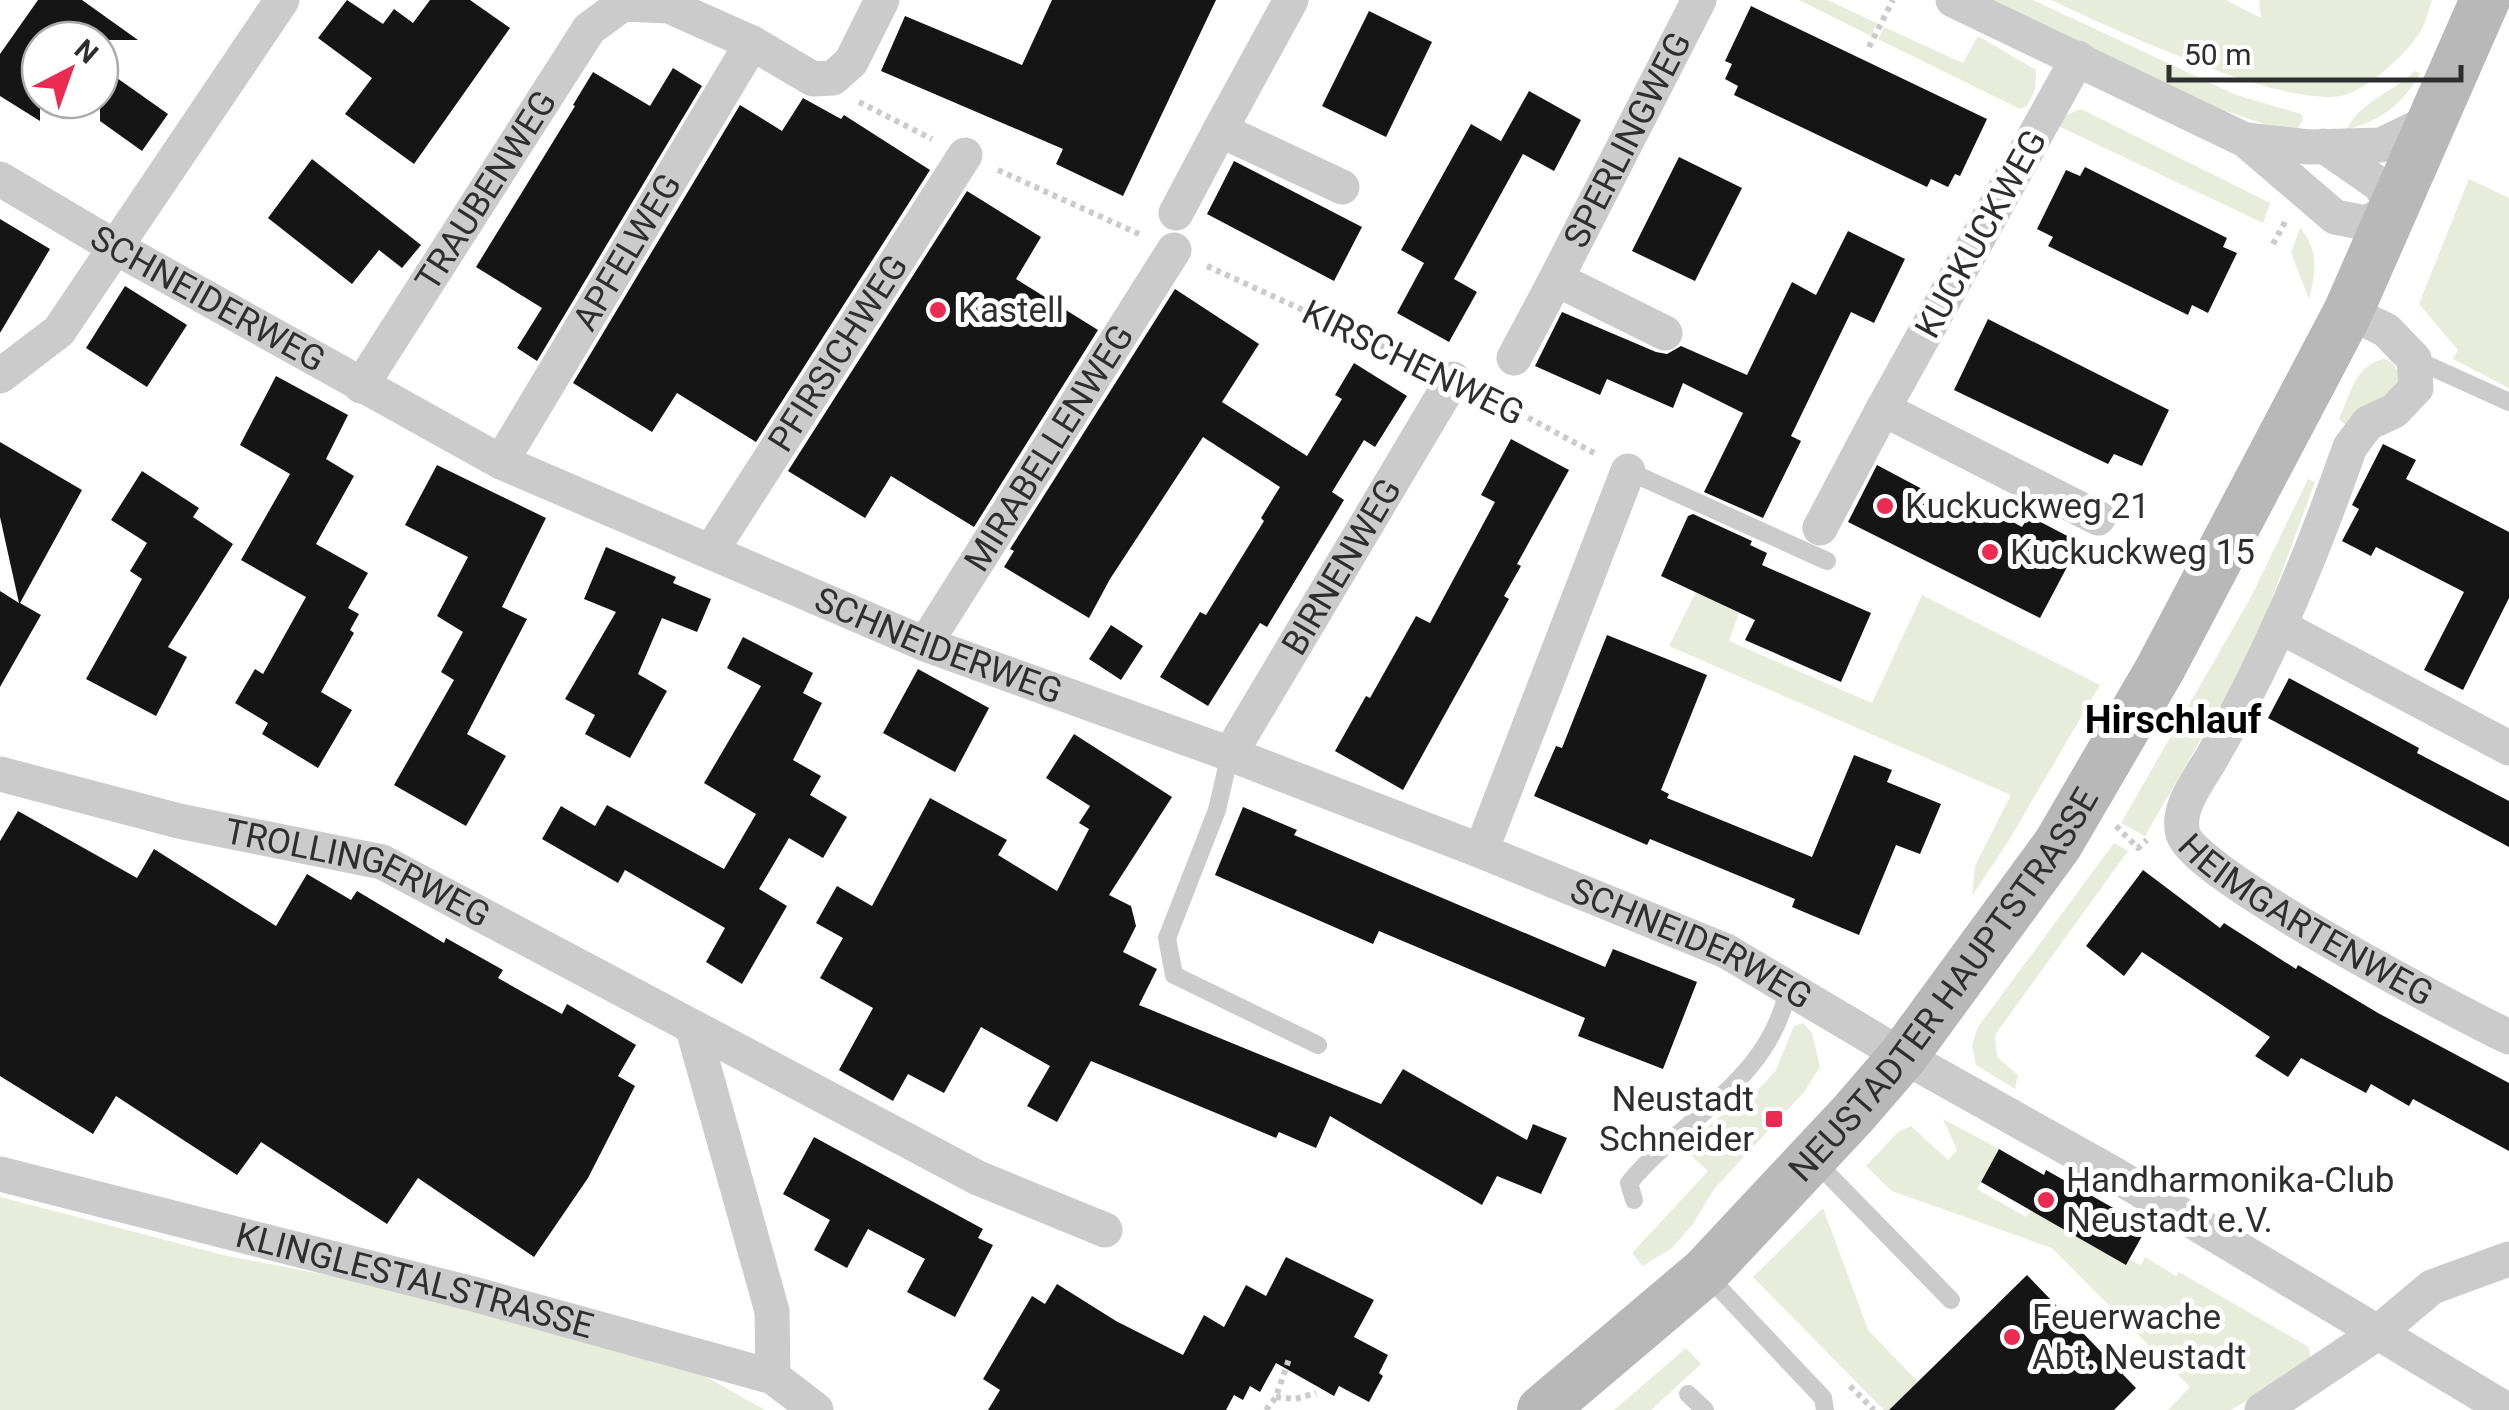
<svg xmlns="http://www.w3.org/2000/svg" width="2509" height="1410" font-family="Roboto,sans-serif">
<style>
.green{fill:#e7ecdb}
.building{fill:#151515}
.lines{fill:none;stroke-linecap:round;stroke-linejoin:round}
.path{stroke:#cbcbcb;stroke-width:6;stroke-dasharray:5 5;stroke-linecap:butt}
.lane{stroke:#cbcbcb;stroke-width:18}
.street{stroke:#cbcbcb;stroke-width:35}
.secondary{stroke:#b8b8b8;stroke-width:50}
.poi-dot{fill:#eb2b52;stroke:#fff;stroke-width:4}
.labels{text-anchor:middle;dominant-baseline:central;stroke-width:10;stroke-linejoin:round;paint-order:stroke}
.street-label{font-size:35px;fill:#2e2e2e;stroke:#fff}
.poi-label{font-size:35px;fill:#2e2e2e;stroke:#fff;text-anchor:start}
.neighbourhood-label{font-size:38px;font-weight:bold;fill:#000;stroke:#fff}
</style>
<rect width="100%" height="100%" fill="#fff"/>
<g class="green">
<path d="M1799,0H1827L1877,23L1871,36Z"/>
<path d="M1989,0H2033L2236,95L2301,114L2303,120L2297,129L2264,124L2223,110Z"/>
<path d="M2051,0H2226L2261,18L2259,0H2432C2429,9 2426,21 2422,29C2409,52 2372,85 2348,94C2293,114 2107,26 2051,0Z"/>
<path d="M1884,27L1963,63L1978,36L2036,70L2035,89L2027,106L2020,109L1878,39Z"/>
<path d="M2415,71L2420,73C2403,104 2381,121 2347,129C2360,102 2393,92 2415,71Z"/>
<path d="M2081,109L2270,203L2263,223L2056,125L2064,116Z"/>
<path d="M2469,179L2509,198V388L2453,359L2458,350L2419,304Z"/>
<path d="M2300,228C2319,251 2316,271 2309,299L2291,253Z"/>
<path d="M2385,359L2392,362L2400,375L2398,389L2345,424L2339,419C2350,395 2356,363 2385,359Z"/>
<path d="M2308,479L2315,482L2254,647L2145,836L2121,823L2251,597Z"/>
<path d="M1696,592L1739,613L1729,641L1872,703L1922,595L2100,685L2009,840L1972,896L1975,866L2011,795L1669,646Z"/>
<path d="M2114,843L2128,851L1995,1035L1997,1057L2018,1075L2015,1089L1976,1065L1972,1045L1978,1027Z"/>
<path d="M1803,1023L1812,1033L1820,1067L1804,1092L1714,1189L1693,1224L1672,1248L1643,1266L1632,1253L1708,1171L1683,1148L1726,1111L1762,1086L1776,1070L1794,1026Z"/>
<path d="M1943,1119L1999,1149L1977,1189L2026,1217L2031,1210L2141,1265L2145,1257L2176,1276L2179,1272L2309,1347L2311,1364L2231,1410H2168L2190,1387L2052,1248L1892,1191L1866,1166L1898,1132L1911,1126L1948,1160L1957,1150Z"/>
<path d="M0,1197L223,1255L399,1289L703,1375L765,1410H0Z"/>
<path d="M1823,1208L1868,1330L1918,1382L1889,1410H1884L1753,1277Z"/>
<path d="M1686,1348L1701,1364L1651,1410H1614Z"/>
</g>
<g class="building">
<path d="M38,0H82L138,40H40V121L0,96V54Z"/>
<path d="M347,0L383,24L394,9L413,23L430,0H470L510,28L414,164L345,114L372,78L318,38Z"/>
<path d="M1052,0H1216L1123,196L1056,164L1063,149L881,71L905,16L1022,65Z"/>
<path d="M1751,6L1987,119L1960,176L1955,174L1948,187L1931,179L1927,187L1734,95L1738,86L1725,79L1732,64L1725,61Z"/>
<path d="M1369,11L1432,42L1386,137L1322,106Z"/>
<path d="M100,66L168,114L142,151L100,121Z"/>
<path d="M673,68L702,86L537,361L517,348L542,308L476,267L575,106L573,105L593,72L650,106Z"/>
<path d="M1529,91L1581,120L1554,171L1523,154L1454,279L1477,292L1449,342L1397,313L1424,263L1401,250L1471,124L1506,144L1501,141Z"/>
<path d="M803,98L841,119L844,115L930,170L756,442L677,393L652,432L573,383L740,105L782,131Z"/>
<path d="M1679,157L1742,188L1695,281L1632,251Z"/>
<path d="M312,159L421,245L402,268L379,250L352,284L268,218Z"/>
<path d="M1234,161L1362,227L1334,281L1207,214Z"/>
<path d="M2085,167L2227,238L2223,247L2237,253L2208,313L2192,305L2188,315L2048,246L2053,237L2037,229L2066,170L2080,176Z"/>
<path d="M967,191L1041,237L1016,279L1098,330L974,527L891,476L865,518L788,471Z"/>
<path d="M0,219L50,249L0,333Z"/>
<path d="M1848,231L1905,259L1874,323L1851,312L1791,436L1801,441L1763,518L1704,492L1743,413L1683,383L1673,408L1607,379L1600,395L1535,366L1562,312L1656,352L1667,354L1681,346L1747,375L1792,282L1816,295Z"/>
<path d="M125,286L187,325L147,387L86,348Z"/>
<path d="M1175,289L1259,344L1222,402L1307,456L1342,399L1335,395L1354,363L1407,396L1375,447L1364,440L1332,492L1344,500L1267,627L1260,623L1208,706L1160,677L1200,612L1206,615L1264,521L1261,518L1280,487L1203,437L1110,579L1089,618L1004,567L1014,551L1010,549Z"/>
<path d="M1988,319L2169,410L2142,466L2114,454L2108,464L1954,390Z"/>
<path d="M276,376L348,415L326,459L354,476L316,544L368,573L348,608L359,614L350,630L354,633L321,692L352,710L318,768L262,734L268,723L235,703L255,669L263,674L306,597L241,560L290,474L240,445Z"/>
<path d="M1511,439L1569,470L1517,564L1521,566L1504,596L1509,599L1403,790L1335,751L1366,696L1370,698L1416,616L1430,623L1495,502L1481,495Z"/>
<path d="M0,442L82,490L20,603L41,615L0,687V591L19,603L0,517Z"/>
<path d="M2383,444L2416,460L2406,479L2509,532V598L2463,690L2424,670L2464,592L2376,547L2371,556L2342,541L2359,509L2352,505Z"/>
<path d="M437,465L546,518L502,607L527,619L467,734L506,756L466,826L394,785L454,680L441,672L463,632L437,616L468,557L405,525Z"/>
<path d="M1877,465L1986,523L1993,511L2022,527L2029,516L2075,540V552L2040,618L1848,522Z"/>
<path d="M142,471L199,508L193,517L233,544L168,647L187,657L156,716L86,679L142,579L130,571L147,543L111,520Z"/>
<path d="M1693,514L1752,541L1750,545L1767,553L1762,565L1871,613L1841,682L1745,640L1755,620L1661,576L1688,516Z"/>
<path d="M606,547L676,577L673,583L711,599L697,632L662,618L638,674L667,691L630,758L585,734L595,715L565,699L616,612L584,599Z"/>
<path d="M1111,625L1143,646L1121,680L1089,659Z"/>
<path d="M1607,635L1707,675L1661,790L1669,794L1667,798L1812,857L1854,755L1892,770L1887,782L1941,804L1920,854L1896,845L1859,935L1792,907L1795,899L1650,839L1647,845L1534,796L1556,746L1562,748Z"/>
<path d="M743,637L813,673L803,693L822,703L793,760L821,776L810,795L847,817L823,858L789,838L759,889L787,906L742,984L706,962L725,928L625,870L618,883L542,839L561,806L595,826L607,805L724,869L756,814L704,783L761,686L727,668Z"/>
<path d="M918,669L989,708L955,772L883,733Z"/>
<path d="M2289,678L2419,748L2417,753L2509,801V847L2268,718Z"/>
<path d="M1074,734L1172,797L1109,895L1131,906L1136,926L1123,952L1157,969L1139,1005L1381,1104L1403,1069L1527,1140L1533,1124L1567,1138L1541,1194L1497,1176L1482,1205L1330,1116L1316,1148L1279,1132L1276,1138L1091,1061L1057,1122L1027,1106L1050,1066L981,1027L944,1093L908,1074L893,1101L839,1070L873,1008L820,978L843,938L816,923L837,886L872,906L930,798L1007,840L998,855L1057,891L1089,829L1079,823L1090,806L1046,778Z"/>
<path d="M1243,807L1297,830L1294,835L1605,967L1613,949L1697,982L1663,1069L1578,1036L1585,1018L1379,931L1373,944L1215,875Z"/>
<path d="M18,811L137,878L154,849L276,926L307,874L351,900L357,891L444,943L446,938L503,970L498,978L562,1014L567,1004L636,1045L618,1076L635,1086L588,1178L534,1257L418,1178L387,1224L261,1142L237,1175L116,1096L93,1134L0,1076V841Z"/>
<path d="M2143,870L2220,928L2224,923L2296,969L2298,965L2378,1013L2509,1083V1151L2413,1099L2409,1106L2371,1084L2366,1093L2301,1058L2288,1077L2255,1056L2270,1037L2142,952L2124,976L2086,946Z"/>
<path d="M814,1137L983,1229L978,1238L993,1245L955,1317L907,1292L925,1259L868,1229L847,1268L814,1250L830,1220L783,1194Z"/>
<path d="M1999,1149L2044,1175L2046,1170L2147,1227L2126,1265L1981,1182Z"/>
<path d="M1286,1257L1374,1300L1354,1337L1388,1355L1379,1373L1383,1376L1369,1402L1339,1386L1334,1396L1276,1363L1260,1392L1250,1386L1243,1400L1234,1395L1226,1410H988L1000,1390L983,1379L1032,1296L1045,1304L1057,1284L1116,1321L1183,1355L1204,1315L1224,1327L1246,1285L1266,1296Z"/>
<path d="M2027,1275L2136,1388L2114,1410H1889Z"/>
</g>
<g class="lines">
<g class="path">
<path d="M1869,47L1893,0"/>
<path d="M859,102L932,139"/>
<path d="M998,170L1141,235"/>
<path d="M2273,244L2285,222"/>
<path d="M1207,266L1423,365"/>
<path d="M1484,394L1596,454"/>
<path d="M2116,826L2138,848L2147,840"/>
<path d="M1850,1386L1874,1410"/>
<path d="M1276,1397L1295,1399L1316,1393"/>
<path d="M1266,1410L1276,1397L1290,1356"/>
</g>
<g class="lane">
<path d="M2414,359L2509,402"/>
<path d="M1628,471L1827,561"/>
<path d="M1230,754L1217,810L1167,938L1174,975L1318,1045"/>
<path d="M1815,1161L1951,1300"/>
<path d="M1634,1200L1629,1183C1687,1113 1769,1083 1789,986"/>
<path d="M1705,1273L1823,1398L1825,1410"/>
<path d="M1688,1394L1705,1410"/>
</g>
<g class="street">
<path d="M1291,0L1220,130L1342,187"/>
<path d="M1953,0L2245,140L2335,217L2366,223L2394,209L2380,185L2324,146"/>
<path d="M2078,58L1883,409L2098,518"/>
<path d="M2246,140L2309,147L2381,145L2433,120"/>
<path id="s1" d="M0,179L115,247L501,462L925,644L1230,754L1481,851L1726,951L1903,1056L2112,1173L2507,1410"/>
<path d="M1176,213L1220,130"/>
<path id="s2" d="M2348,312L2386,330L2414,359L2416,388L2394,411L2368,423L2350,447C2313,552 2271,655 2215,752C2203,775 2175,806 2183,834C2195,875 2459,1013 2509,1037"/>
<path id="s3" d="M1665,333L1556,279L1699,0"/>
<path d="M1514,358L1556,279"/>
<path d="M0,376L59,331L282,0"/>
<path id="s4" d="M361,386L589,29L623,4L669,6L752,43L813,79L833,78L851,62L882,0"/>
<path id="s5" d="M501,462L752,43"/>
<path d="M1820,528L1883,409"/>
<path id="s6" d="M711,551L965,155"/>
<path d="M2281,627L2509,748"/>
<path id="s7" d="M925,644L1174,250"/>
<path id="s8" d="M1230,754L1453,379"/>
<path id="s9" d="M0,774L179,821L382,862L978,1178L1105,1230"/>
<path d="M1481,851L1628,471"/>
<path d="M693,1029L772,1311L773,1377"/>
<path id="s10" d="M0,1174L477,1295L773,1377L816,1410"/>
<path d="M2262,1410L2376,1334L2432,1287L2509,1259"/>
</g>
<path class="secondary" id="s11" d="M1542,1410L1705,1272L1853,1114L1903,1056L2058,844L2160,669L2348,312L2485,0"/>
</g>
<g class="poi-dot">
<circle cx="938" cy="310" r="10"/>
<circle cx="1885" cy="506" r="10"/>
<circle cx="1990" cy="552" r="10"/>
<rect x="1764" y="1109" width="20" height="20" rx="5"/>
<circle cx="2046" cy="1200" r="10"/>
<circle cx="2012" cy="1337" r="10"/>
</g>
<g class="labels">
<g class="street-label">
<text stroke="none"><textPath href="#s3" startOffset="278">SPERLINGWEG</textPath></text>
<text stroke="none"><textPath href="#s4" startOffset="232">TRAUBENWEG</textPath></text>
<text transform="translate(1981 234) rotate(-61)">KUCKUCKWEG</text>
<text stroke="none"><textPath href="#s5" startOffset="245">APFELWEG</textPath></text>
<text stroke="none"><textPath href="#s1" startOffset="240">SCHNEIDERWEG</textPath></text>
<text stroke="none"><textPath href="#s6" startOffset="235">PFIRSICHWEG</textPath></text>
<text transform="translate(1413 363) rotate(26)">KIRSCHENWEG</text>
<text stroke="none"><textPath href="#s7" startOffset="232">MIRABELLENWEG</textPath></text>
<text stroke="none"><textPath href="#s8" startOffset="218">BIRNENWEG</textPath></text>
<text stroke="none"><textPath href="#s1" startOffset="1050">SCHNEIDERWEG</textPath></text>
<text stroke="none"><textPath href="#s9" startOffset="372">TROLLINGERWEG</textPath></text>
<text stroke="none"><textPath href="#s2" startOffset="778">HEIMGARTENWEG</textPath></text>
<text stroke="none"><textPath href="#s1" startOffset="1860">SCHNEIDERWEG</textPath></text>
<text stroke="none"><textPath href="#s11" startOffset="588">NEUSTADTER HAUPTSTRASSE</textPath></text>
<text stroke="none"><textPath href="#s10" startOffset="428">KLINGLESTALSTRASSE</textPath></text>
</g>
<g class="poi-label">
<text x="958" y="310">Kastell</text>
<text x="1905" y="506">Kuckuckweg 21</text>
<text x="2010" y="552">Kuckuckweg 15</text>
<text x="1754" y="1099" text-anchor="end">Neustadt<tspan x="1754" dy="40">Schneider</tspan></text>
<text x="2066" y="1180">Handharmonika-Club<tspan x="2066" dy="40">Neustadt e.V.</tspan></text>
<text x="2032" y="1317">Feuerwache<tspan x="2032" dy="40">Abt. Neustadt</tspan></text>
</g>
<g class="neighbourhood-label">
<text x="2173" y="720">Hirschlauf</text>
</g>
</g>
<g transform="translate(70 70) rotate(41)"><circle r="48" fill="#ffffff" stroke="#ababab" stroke-width="2.5"/>
<path d="M0-8L18 38L0 25L-18 38Z" fill="#eb2b52"/>
<text y="-15" font-size="28" font-weight="bold" text-anchor="middle" fill="#2e2e2e">N</text>
</g>
<path d="M2169 65v15h292v-15" fill="none" stroke="#2e2e2e" stroke-width="5"/>
<text x="2184" y="65" font-size="30" fill="#2e2e2e" stroke="#ffffff" stroke-width="8" paint-order="stroke">50 m</text>
</svg>
